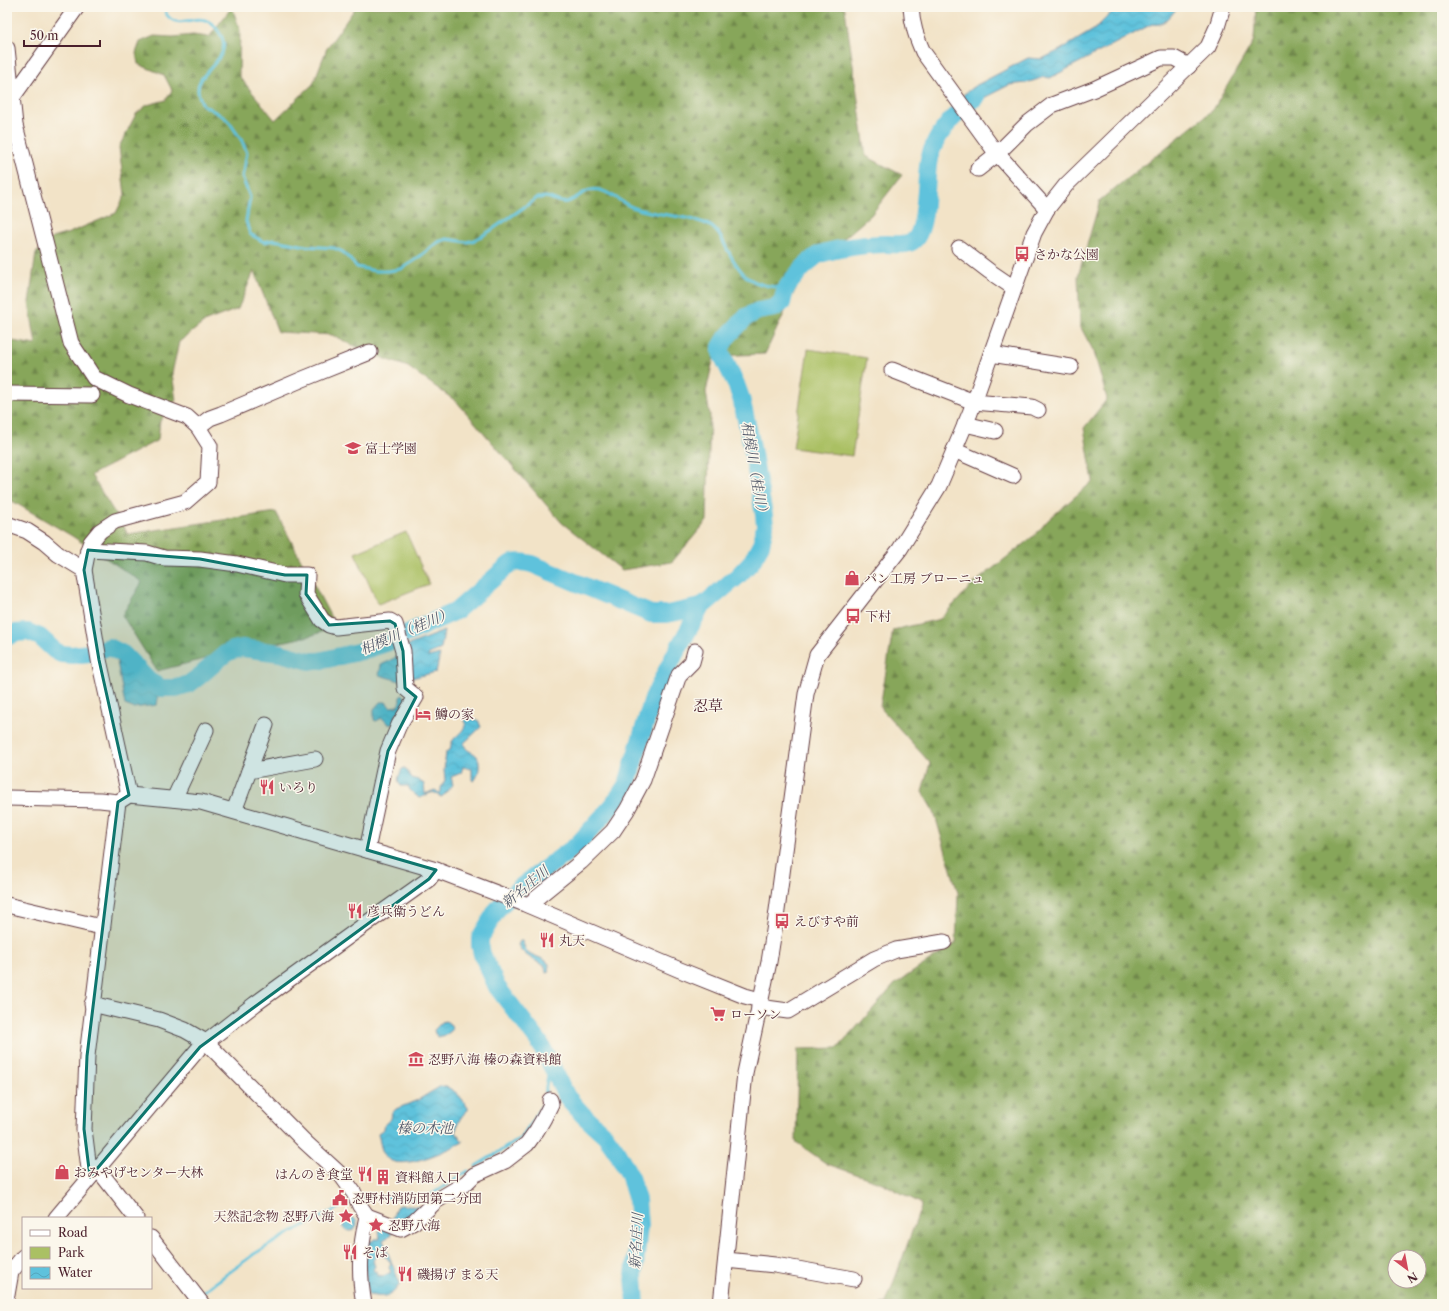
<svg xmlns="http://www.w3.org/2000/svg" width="1449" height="1311" font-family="'Libre Caslon Text','Noto Serif JP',serif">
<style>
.forest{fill:url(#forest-firs);stroke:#686242;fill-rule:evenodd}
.green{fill:#aac064;stroke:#7a7048}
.water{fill:url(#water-waves);stroke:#547084;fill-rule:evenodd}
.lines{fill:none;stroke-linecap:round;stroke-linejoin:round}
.stream{stroke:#5ec2dc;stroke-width:3}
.river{stroke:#5ec2dc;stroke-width:18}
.minor-casing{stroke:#633c42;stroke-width:17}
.minor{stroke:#fff;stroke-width:15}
.marked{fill:#0f766e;fill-opacity:0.2;stroke:#0f766e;stroke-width:3;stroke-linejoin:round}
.labels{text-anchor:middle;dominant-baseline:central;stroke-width:3;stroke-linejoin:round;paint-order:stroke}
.poi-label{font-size:13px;fill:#4a1f2b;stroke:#fbf7ec;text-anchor:start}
.water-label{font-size:14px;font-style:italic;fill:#515869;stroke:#fbf7ec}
.quarter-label{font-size:15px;fill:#4a1f2b;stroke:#fbf7ec}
</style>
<defs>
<pattern id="forest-firs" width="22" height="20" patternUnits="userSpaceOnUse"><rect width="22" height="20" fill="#87a65a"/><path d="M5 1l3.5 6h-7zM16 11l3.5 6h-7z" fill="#70874b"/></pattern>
<pattern id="water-waves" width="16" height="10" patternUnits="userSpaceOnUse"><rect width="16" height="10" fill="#5ec2dc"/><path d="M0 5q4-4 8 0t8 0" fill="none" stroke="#53a6bd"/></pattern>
</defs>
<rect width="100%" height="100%" fill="#fbf7ec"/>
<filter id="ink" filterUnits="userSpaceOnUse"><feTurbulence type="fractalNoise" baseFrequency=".025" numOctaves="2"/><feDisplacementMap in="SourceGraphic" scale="8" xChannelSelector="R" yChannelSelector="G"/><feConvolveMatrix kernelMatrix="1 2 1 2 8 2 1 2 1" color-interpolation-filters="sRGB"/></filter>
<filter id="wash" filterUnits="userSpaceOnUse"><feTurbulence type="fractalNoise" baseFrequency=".012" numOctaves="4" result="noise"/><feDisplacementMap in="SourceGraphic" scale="16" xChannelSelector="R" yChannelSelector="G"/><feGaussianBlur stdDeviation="0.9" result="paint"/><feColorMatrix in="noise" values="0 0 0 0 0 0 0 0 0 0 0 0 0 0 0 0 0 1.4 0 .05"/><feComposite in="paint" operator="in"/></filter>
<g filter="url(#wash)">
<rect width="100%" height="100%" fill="#f2e3c7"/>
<g class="forest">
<path d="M232,7L240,30L239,76L275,120L313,84L327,48L356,7H844L845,9L866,156L902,175L871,215L820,259L799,282L765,354L714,356L706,392L710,416L707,521L672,562L622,570L562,523L457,402L408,367L369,353L332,335L278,332L254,271L238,309L206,321L179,342L172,373L176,400L160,421L158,440L91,475L128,534L276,512L336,627L310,636L225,654L157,671L122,615L142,582L72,536L7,498V340L36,345L29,302L36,253L52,238L69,233L116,213L125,195L119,147L136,114L147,105L166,100L172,90L164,75L138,64L136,53L140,42L154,36L173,37L193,35L209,37Z"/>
<path d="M1256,7H1442V1304H881L886,1303L922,1204L882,1183L827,1164L796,1142L798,1049L838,1048L895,984L956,943L958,893L934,812L922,792L930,763L880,707L893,630L940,619L972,585L1036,534L1048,520L1093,481L1084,428L1107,399L1094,352L1080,326L1078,276L1100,200L1213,110L1254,40ZM1395,1257H1419V1281H1395Z"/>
</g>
<g class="green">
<path d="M808,349L867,358L852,456L793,448Z"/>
<path d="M406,532L429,584L378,604L355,553Z"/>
</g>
<g class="water">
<path d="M1117,7H1178C1171,15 1164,27 1152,24L1050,78L1045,77L1026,83L1009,85L980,100L973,110L963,95L973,87L1028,58L1042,59L1060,50L1095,29Z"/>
<path d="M444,631L441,649L429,654L428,657L440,654L436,672L400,681L379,675L381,665L406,652V646Z"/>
<path d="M116,656H125L133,663L149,688L154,692L158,698L157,705L133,708L125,705Z"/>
<path d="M402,695L405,697L407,701L396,715V718L393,724L390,725L382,718L376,721L374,720V709L380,702H386L390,707L397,706L400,703V697Z"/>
<path d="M469,711L467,714L470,719L478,720L481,727L464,743C465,752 473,751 477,756C481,763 479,776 474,781L472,780V769L463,767L461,773L451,777L453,785C450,788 444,796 441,797C439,796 437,794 435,793C431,791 424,797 419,798L410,790L408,786H401C396,780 399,776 402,769L405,768L412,778L418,780L424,784L425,794L435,790L439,793L441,792V788L445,780L444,770L446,752L451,749C448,734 476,732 461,713Z"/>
<path d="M520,941H522C524,944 524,947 526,950C532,957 544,957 549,964L548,973H546L545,966C534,960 524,956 518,945Z"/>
<path d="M446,1021L451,1025L452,1030L446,1035L438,1037L435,1034L434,1030L442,1022Z"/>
<path d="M441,1086C455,1088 461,1097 468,1108V1110C461,1116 457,1122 456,1132L463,1142C448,1150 404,1171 388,1159C381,1154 380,1141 378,1133L384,1129L385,1124L391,1119L392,1113L396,1109L418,1100Z"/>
<path d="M399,1205L421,1207L403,1225L392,1220L396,1207Z"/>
<circle cx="350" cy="1224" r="7"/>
<path d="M383,1228L393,1232L388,1237L383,1240L400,1284C390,1299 384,1297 368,1295L364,1262L370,1241H373L374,1239H380L379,1230ZM379,1255L386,1257L391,1263L389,1268L391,1272L384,1276L377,1275V1271L375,1272L373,1269L375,1267L373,1260Z"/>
</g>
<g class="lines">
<g class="stream">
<path d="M165,7C165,11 165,12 167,15C177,29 192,16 205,20C210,22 216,27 219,32C237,58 197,70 198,90C198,95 201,101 203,105L224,117L230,123L242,141L247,153L242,177L250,197L246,221L250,234L264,242L274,240L306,246L334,248L343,252L357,267L375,271H388L401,269L414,261L438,242L447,239L467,242L475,240L490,231L537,198C540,198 544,197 546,197C553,198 560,204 567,202C575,200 583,191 591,190C606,187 619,202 632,207C654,216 694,215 712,227C720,233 723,241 727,249C743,279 752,286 786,288"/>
<path d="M7,636H9"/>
<path d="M476,1166L521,1138L532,1121L545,1101L546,1086L549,1070L547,1056"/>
<path d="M361,1197H379L423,1200L468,1171"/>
<path d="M200,1294L254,1254L290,1233L354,1200"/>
<path d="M185,1304L192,1299"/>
</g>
<g class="river">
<path d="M7,637L15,633L28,632L40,637L54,650L61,654L72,655L89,653L109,647L123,654L149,681L161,688H176L189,684L201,675L225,654L233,650L242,648L280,653L310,661H319L362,651L386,643L456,611L510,564C517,561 524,562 532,564L651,614H667L701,607L738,576L752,561L761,545L765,526L764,515L750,437L741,398L736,384L721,353V347L727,337L746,317L758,311L775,308L782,303C783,299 784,293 786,289C790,281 812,257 820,254C838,248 867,244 886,244C894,244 905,246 913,241C928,231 925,176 929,159C935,134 957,112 976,97"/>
<path d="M636,1304L634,1276L639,1225L637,1200L629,1174L616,1150L605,1135L583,1115L567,1097L540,1043L497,987L482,954L480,945V938L498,908L518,889L577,845L613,805L627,784L653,698L676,652L684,638L701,607"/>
</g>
</g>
</g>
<g filter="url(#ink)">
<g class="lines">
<defs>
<g id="minor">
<path d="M911,7C912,25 916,36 923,52L994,150L1047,209"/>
<path d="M7,48L15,125L71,343L94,378L129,395L187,417L198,427L210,446L208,482L185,502L115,521L100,531L91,542L88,550L84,570L99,660L129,795"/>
<path d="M12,98L77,7"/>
<path d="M978,169L997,154L1027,124L1052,105L1094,89L1161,58H1174L1189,66"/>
<path d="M959,248L989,271L1014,288"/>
<path d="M991,354L1071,367"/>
<path d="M892,370L974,402L1032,407L1038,410"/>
<path d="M7,394L92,395"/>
<path d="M965,424L995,431"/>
<path d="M198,427L210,418L221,414L303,379L370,352"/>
<path d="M954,450L1013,476"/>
<path d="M7,524L27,531L44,542L58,554L84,570"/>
<path d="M88,550L147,553L164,558L200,559L237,564L285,575H307L306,594L322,620L329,625L336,627L390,621L395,624L403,651L405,688L416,697L399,725L388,751L367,850"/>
<path d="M249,771L266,725"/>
<path d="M7,798L100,800L118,802L129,795L201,802L436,870L525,904L680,970L745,996L760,1000"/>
<path d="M174,799L206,730"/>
<path d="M234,811L249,771L315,759"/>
<path d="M7,905L101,927"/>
<path d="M528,905L581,862L613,831L627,810L643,780L679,675L692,662L695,651"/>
<path d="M92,1004L159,1020L185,1030L206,1042L305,1142L341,1175L354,1193L360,1206L367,1216C360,1249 358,1270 364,1304"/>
<path d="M759,1007L788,1011L874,959L896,950L944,942"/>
<path d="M97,1168L136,1218"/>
<path d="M90,1177L84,1129L87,1056L118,802"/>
<path d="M367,1216L401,1229L414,1222L436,1201L466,1183L474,1175L505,1161L527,1144L537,1130L544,1118L551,1104L550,1100"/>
<path d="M56,1218L200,1047L255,1004L374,918L429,879L436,870"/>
<path d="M151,1238L202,1304"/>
<path d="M726,1260L775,1265L854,1279"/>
<path d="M7,1295L11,1272L23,1257"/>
<path d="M721,1304L745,1073L769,962L776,918L806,694L817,655L900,549L939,486L970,413L1034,233L1047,209L1066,185L1208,47L1217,27L1223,7"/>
</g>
</defs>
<use href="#minor" class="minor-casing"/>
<use href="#minor" class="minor"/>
</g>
</g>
<path class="marked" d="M88,550L200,559L285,575H307L306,594L329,625L390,621L395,624L403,651L405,688L416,697L388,751L367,850L436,870L429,879L200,1047L90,1177L84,1129L87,1056L118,802L129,795L99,660L84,570Z"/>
<defs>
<symbol id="bus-bare" viewBox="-9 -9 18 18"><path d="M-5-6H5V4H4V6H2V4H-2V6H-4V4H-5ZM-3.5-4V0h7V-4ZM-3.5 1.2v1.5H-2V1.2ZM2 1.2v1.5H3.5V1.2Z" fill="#d1495b" stroke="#fbf7ec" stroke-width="2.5" paint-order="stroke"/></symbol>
<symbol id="school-bare" viewBox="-9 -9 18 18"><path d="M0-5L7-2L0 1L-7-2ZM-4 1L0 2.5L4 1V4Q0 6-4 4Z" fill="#d1495b" stroke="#fbf7ec" stroke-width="2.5" paint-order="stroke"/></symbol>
<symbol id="shop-bare" viewBox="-9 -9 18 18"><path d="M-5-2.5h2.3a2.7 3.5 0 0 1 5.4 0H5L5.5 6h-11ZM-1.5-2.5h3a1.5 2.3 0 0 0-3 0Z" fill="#d1495b" stroke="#fbf7ec" stroke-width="2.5" paint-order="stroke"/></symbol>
<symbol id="hotel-bare" viewBox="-9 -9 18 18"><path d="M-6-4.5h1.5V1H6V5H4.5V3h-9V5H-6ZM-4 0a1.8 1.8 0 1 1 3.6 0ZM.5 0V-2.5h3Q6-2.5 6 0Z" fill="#d1495b" stroke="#fbf7ec" stroke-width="2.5" paint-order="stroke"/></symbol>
<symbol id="restaurant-bare" viewBox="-9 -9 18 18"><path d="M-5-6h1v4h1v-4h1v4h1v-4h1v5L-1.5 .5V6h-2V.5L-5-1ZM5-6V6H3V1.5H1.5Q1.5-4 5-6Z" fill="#d1495b" stroke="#fbf7ec" stroke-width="2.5" paint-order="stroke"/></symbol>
<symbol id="supermarket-bare" viewBox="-9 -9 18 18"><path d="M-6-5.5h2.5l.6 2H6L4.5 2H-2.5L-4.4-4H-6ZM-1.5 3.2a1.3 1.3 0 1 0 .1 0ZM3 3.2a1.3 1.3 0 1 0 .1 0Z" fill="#d1495b" stroke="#fbf7ec" stroke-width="2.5" paint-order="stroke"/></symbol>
<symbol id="museum-bare" viewBox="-9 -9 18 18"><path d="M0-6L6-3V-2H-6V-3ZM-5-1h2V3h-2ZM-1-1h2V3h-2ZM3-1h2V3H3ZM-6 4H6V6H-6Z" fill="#d1495b" stroke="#fbf7ec" stroke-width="2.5" paint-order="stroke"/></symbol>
<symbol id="building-bare" viewBox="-9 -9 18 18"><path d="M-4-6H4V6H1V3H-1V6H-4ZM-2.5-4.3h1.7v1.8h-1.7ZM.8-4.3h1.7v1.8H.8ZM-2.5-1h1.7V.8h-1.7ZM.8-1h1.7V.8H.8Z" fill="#d1495b" stroke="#fbf7ec" stroke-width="2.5" paint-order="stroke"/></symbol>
<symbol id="civic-bare" viewBox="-9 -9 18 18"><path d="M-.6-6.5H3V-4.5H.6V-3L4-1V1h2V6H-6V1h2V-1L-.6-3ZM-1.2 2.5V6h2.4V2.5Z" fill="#d1495b" stroke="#fbf7ec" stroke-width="2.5" paint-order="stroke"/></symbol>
<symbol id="sight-bare" viewBox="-9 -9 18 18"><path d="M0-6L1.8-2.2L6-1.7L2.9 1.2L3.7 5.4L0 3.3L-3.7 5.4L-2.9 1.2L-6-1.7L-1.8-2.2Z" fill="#d1495b" stroke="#fbf7ec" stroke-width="2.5" paint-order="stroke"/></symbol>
</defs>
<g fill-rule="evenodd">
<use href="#bus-bare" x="1011" y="243" width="22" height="22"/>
<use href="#school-bare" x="342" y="437" width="22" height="22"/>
<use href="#shop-bare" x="841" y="567" width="22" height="22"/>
<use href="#bus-bare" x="842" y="605" width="22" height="22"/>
<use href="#hotel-bare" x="412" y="703" width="22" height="22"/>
<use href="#restaurant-bare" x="256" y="776" width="22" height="22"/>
<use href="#restaurant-bare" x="344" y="900" width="22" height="22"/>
<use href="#bus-bare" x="771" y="910" width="22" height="22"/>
<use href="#restaurant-bare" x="536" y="929" width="22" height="22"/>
<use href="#supermarket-bare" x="707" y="1003" width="22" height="22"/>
<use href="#museum-bare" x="405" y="1048" width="22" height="22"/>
<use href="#shop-bare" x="51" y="1161" width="22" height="22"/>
<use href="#restaurant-bare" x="354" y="1163" width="22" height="22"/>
<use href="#building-bare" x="372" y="1166" width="22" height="22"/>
<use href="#civic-bare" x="329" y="1187" width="22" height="22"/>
<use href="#sight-bare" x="335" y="1205" width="22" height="22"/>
<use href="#sight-bare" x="365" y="1214" width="22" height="22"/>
<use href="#restaurant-bare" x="339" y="1241" width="22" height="22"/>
<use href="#restaurant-bare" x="394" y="1263" width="22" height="22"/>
</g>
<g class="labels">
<g class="poi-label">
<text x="1034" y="254">さかな公園</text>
<text x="365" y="448">富士学園</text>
<text x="864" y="578">パン工房 ブローニュ</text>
<text x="865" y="616">下村</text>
<text x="435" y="714">鱒の家</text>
<text x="279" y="787">いろり</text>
<text x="367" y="911">彦兵衛うどん</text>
<text x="794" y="921">えびすや前</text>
<text x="559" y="940">丸天</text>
<text x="730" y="1014">ローソン</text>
<text x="428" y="1059">忍野八海 榛の森資料館</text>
<text x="74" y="1172">おみやげセンター大林</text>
<text x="353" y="1174" text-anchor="end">はんのき食堂</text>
<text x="395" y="1177">資料館入口</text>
<text x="352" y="1198">忍野村消防団第二分団</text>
<text x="334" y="1216" text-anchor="end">天然記念物 忍野八海</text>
<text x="388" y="1225">忍野八海</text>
<text x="362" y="1252">そば</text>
<text x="417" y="1274">磯揚げ まる天</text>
</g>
<g class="water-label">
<text transform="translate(755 470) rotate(80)">相模川（桂川）</text>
<text transform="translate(406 631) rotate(-23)">相模川（桂川）</text>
<text transform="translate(525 887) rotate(-40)">新名庄川</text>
<text x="425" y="1128">榛の木池</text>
<text transform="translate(636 1241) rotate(-87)">新名庄川</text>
</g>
<g class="quarter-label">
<text x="708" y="705">忍草</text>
</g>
</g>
<rect width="1449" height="1311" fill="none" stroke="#fbf7ec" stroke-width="24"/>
<rect x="22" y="1217" width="130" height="72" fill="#fbf7ec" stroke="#b4a19f"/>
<rect x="30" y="1230" width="20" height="6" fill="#ffffff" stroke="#b4a19f"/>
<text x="58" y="1237" font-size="12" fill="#4a1f2b">Road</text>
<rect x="30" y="1247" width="20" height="12" fill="#aac064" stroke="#b4a19f"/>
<text x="58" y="1257" font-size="12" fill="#4a1f2b">Park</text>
<rect x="30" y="1267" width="20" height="12" fill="url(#water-waves)" stroke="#b4a19f"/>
<text x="58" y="1277" font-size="12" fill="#4a1f2b">Water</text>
<g transform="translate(1407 1269) rotate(148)"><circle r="19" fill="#fbf7ec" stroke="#b4a19f"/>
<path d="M0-3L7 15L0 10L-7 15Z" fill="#d1495b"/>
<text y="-6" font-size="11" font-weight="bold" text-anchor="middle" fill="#4a1f2b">N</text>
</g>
<path d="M24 40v6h76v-6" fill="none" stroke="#4a1f2b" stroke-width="2"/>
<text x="30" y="40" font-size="12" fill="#4a1f2b" stroke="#fbf7ec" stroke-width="3" paint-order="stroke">50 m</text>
</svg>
